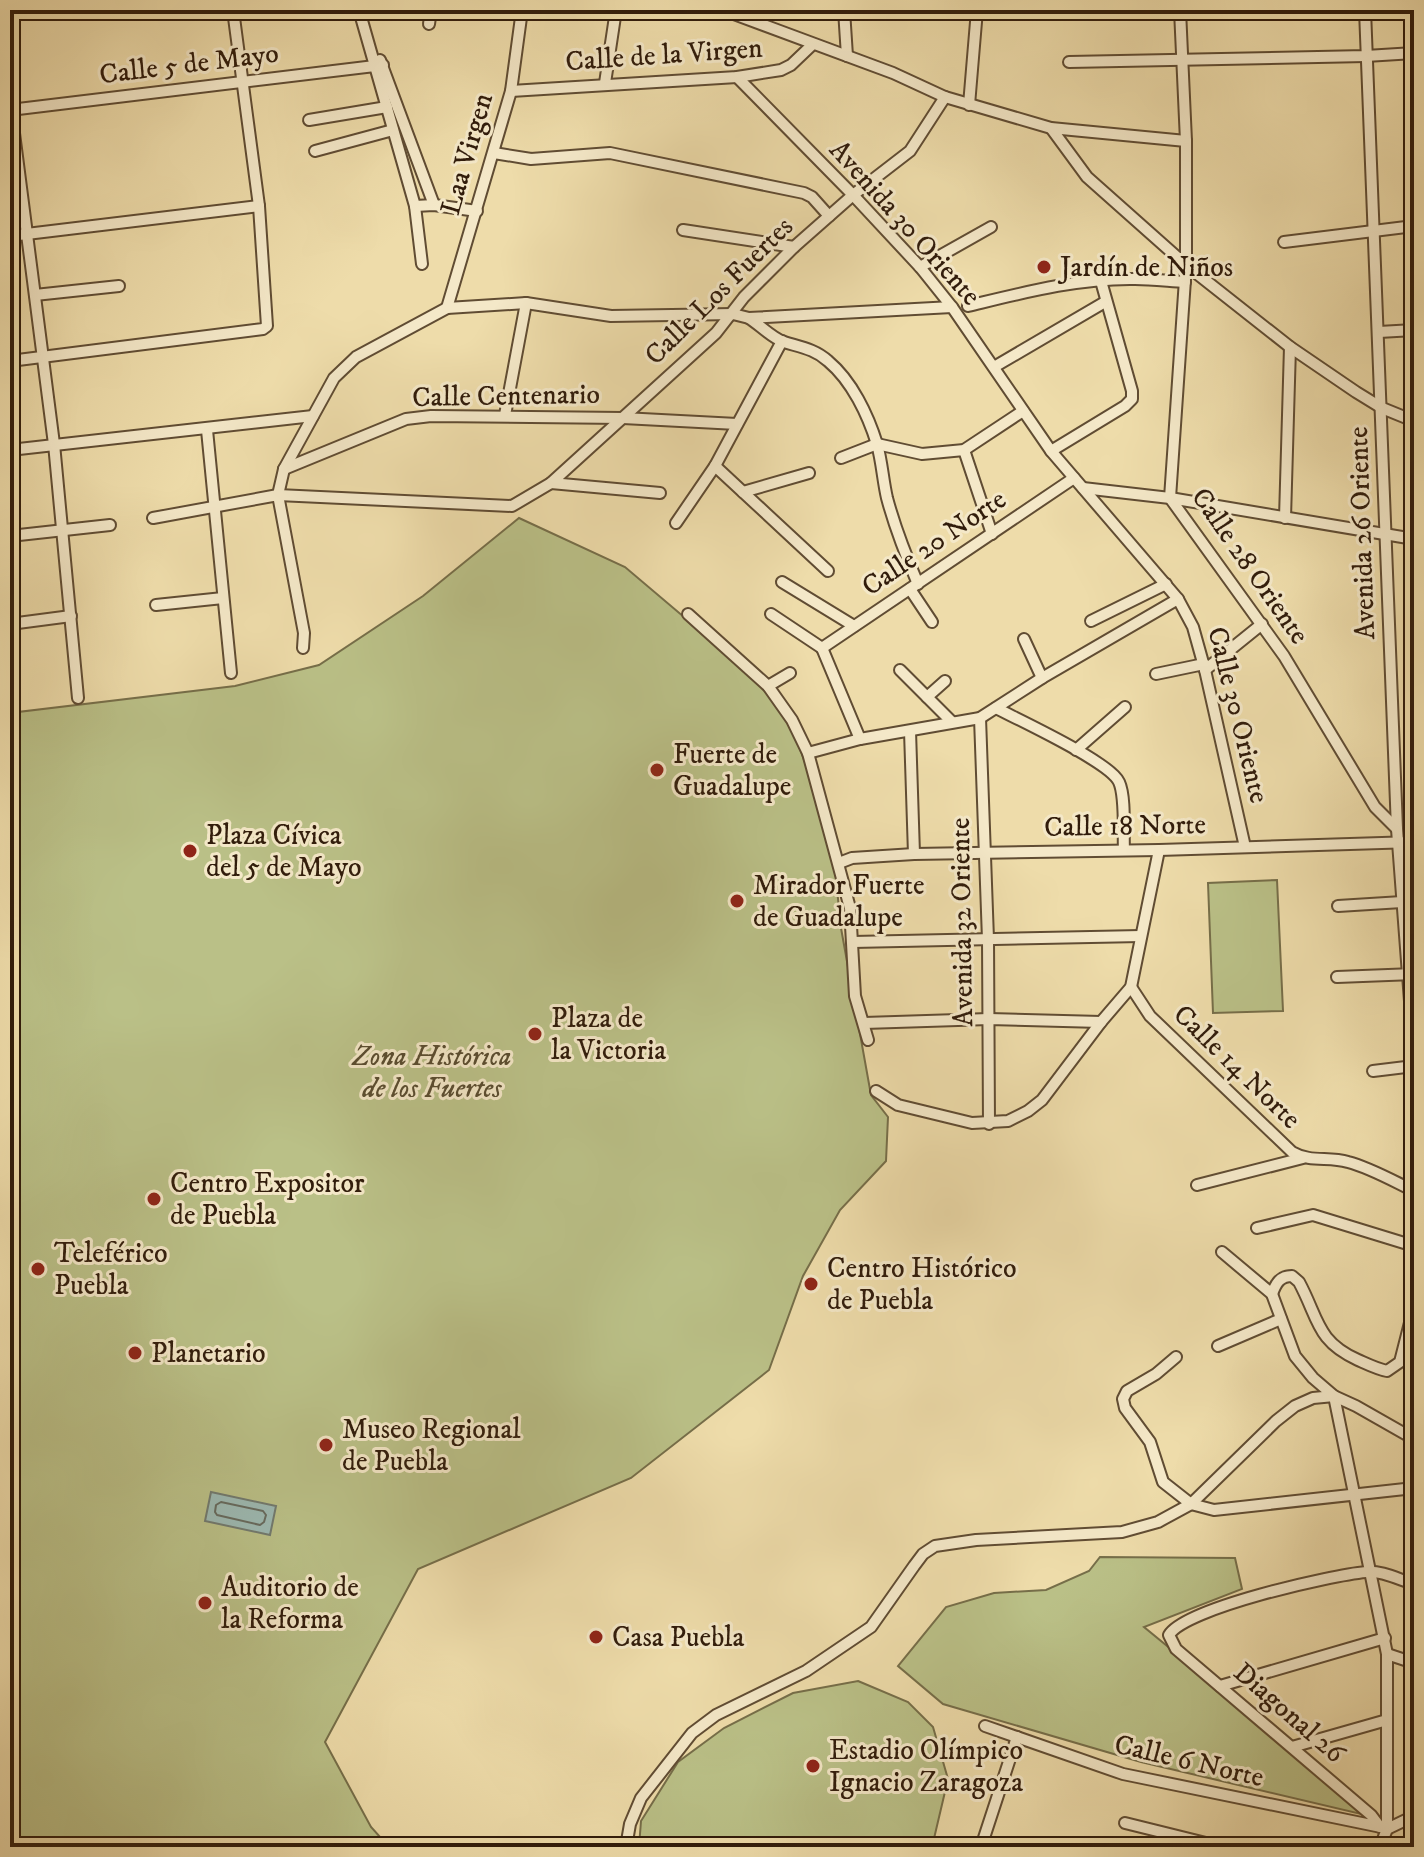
<svg xmlns="http://www.w3.org/2000/svg" width="1424" height="1857" font-family="'IM FELL DW Pica',serif">
<style>
.green{fill:#bac087;stroke:#766e49;stroke-width:2}
.water{fill:#9cb9b2;stroke:#717a6f;stroke-width:2}
.lines{fill:none;stroke-linecap:round;stroke-linejoin:round}
.shore{stroke:#666a5e;stroke-width:2}
.minor-casing{stroke:#604c33;stroke-width:14}
.minor{stroke:#f4e8c8;stroke-width:10}
.poi-dot{fill:#8f2418;stroke:#f4e8c8;stroke-width:3}
.labels{text-anchor:middle;dominant-baseline:central;stroke-width:6;stroke-linejoin:round;paint-order:stroke}
.street-label{font-size:28px;fill:#311c0b;stroke:#f4e8c8}
.poi-label{font-size:28px;fill:#311c0b;stroke:#f4e8c8;text-anchor:start}
.park-label{font-size:28px;font-style:italic;fill:#5a4d30;stroke:#f4e8c8}
</style>
<rect width="100%" height="100%" fill="#eedcaa"/>
<filter id="stains"><feTurbulence type="fractalNoise" baseFrequency=".0025" numOctaves="4"/><feColorMatrix values="0 0 0 0 .2 0 0 0 0 .09 0 0 0 0 .02 0 0 0 .5 -.17"/></filter>
<radialGradient id="worn" r=".72"><stop offset=".6" stop-color="#630" stop-opacity="0"/><stop offset="1" stop-color="#630" stop-opacity=".3"/></radialGradient>
<g class="green">
<path d="M519,518L625,567L763,684L793,730L814,787L833,850L841,928L871,1095L888,1117L886,1161L840,1210L803,1276L769,1370L631,1478L418,1569L325,1742L371,1827L389,1847H10V713L235,686L319,665L423,596Z"/>
<path d="M1277,880L1283,1011L1213,1013L1208,883Z"/>
<path d="M1100,1557L1235,1558L1242,1589L1144,1627L1289,1746L1361,1814L1141,1762L943,1704L898,1666L946,1607L994,1593L1046,1590L1089,1571Z"/>
<path d="M858,1681L908,1702L933,1727L948,1779L932,1847H639L641,1821L678,1762L724,1728L793,1693Z"/>
</g>
<path class="water" d="M211,1492L276,1506L270,1535L205,1521Z"/>
<g class="lines">
<path class="shore" d="M221,1502L263,1511L266,1515L264,1522L260,1525L217,1515L215,1512L216,1505Z"/>
<defs>
<g id="minor">
<path d="M359,10L415,206L422,264"/>
<path d="M723,10L893,73L945,97L1051,128L1186,141"/>
<path d="M844,10L847,56"/>
<path d="M1180,10L1186,141V265L1170,498L1284,656L1375,807L1397,829"/>
<path d="M1365,10L1397,829L1414,1054"/>
<path d="M429,24L431,10"/>
<path d="M380,60L434,205"/>
<path d="M1069,62L1366,56L1414,53"/>
<path d="M737,77L853,195L920,267L952,307L1051,451L1178,599L1193,627L1205,670L1245,847"/>
<path d="M605,83L616,10"/>
<path d="M511,91L737,77L781,70L791,65L812,45"/>
<path d="M969,105L977,10"/>
<path d="M10,110L383,65"/>
<path d="M11,110L54,444L78,698"/>
<path d="M309,120L387,107"/>
<path d="M1051,128L1087,177L1186,265L1290,347L1356,392L1382,408L1414,421"/>
<path d="M315,151L393,130"/>
<path d="M494,153L531,159L610,153L804,193L812,197L829,216"/>
<path d="M415,206L434,205L477,211"/>
<path d="M683,230L794,247"/>
<path d="M10,236L259,206"/>
<path d="M1284,242L1414,226"/>
<path d="M920,267L991,227"/>
<path d="M35,295L119,286"/>
<path d="M968,306C1022,293 1078,278 1135,279C1151,279 1168,281 1185,282"/>
<path d="M447,308L511,91L522,10"/>
<path d="M749,318C760,325 772,338 784,342C800,347 815,349 828,361C852,381 868,415 877,444C882,462 883,481 887,498C895,528 906,556 918,584"/>
<path d="M1379,332L1414,330"/>
<path d="M10,361L263,329L267,326L259,206L233,10"/>
<path d="M994,367L1105,302"/>
<path d="M505,415L526,303"/>
<path d="M207,430L231,673"/>
<path d="M877,444L922,454L964,450L1023,411"/>
<path d="M10,450L313,416"/>
<path d="M964,450L992,534"/>
<path d="M1051,451L1125,406L1132,399V391L1101,281"/>
<path d="M841,458L877,444"/>
<path d="M715,466L828,571"/>
<path d="M284,469L406,419L431,416L623,418L737,424"/>
<path d="M551,483L660,493"/>
<path d="M1083,488L1170,498L1414,539"/>
<path d="M743,492L809,473"/>
<path d="M153,518L278,495L512,506L551,483L716,333L744,297L794,247L853,195L910,151L945,97"/>
<path d="M1285,518L1290,347"/>
<path d="M676,523L715,466L782,341"/>
<path d="M10,536L110,525"/>
<path d="M782,582L854,626"/>
<path d="M910,589L932,622"/>
<path d="M156,605L223,598"/>
<path d="M688,614L768,686L792,720L808,753L850,908L855,996L868,1040"/>
<path d="M771,614L822,648"/>
<path d="M1091,621L1166,584"/>
<path d="M10,624L71,616"/>
<path d="M1024,639L1042,678"/>
<path d="M303,648L304,633L278,495L284,469L334,378L356,357L447,308L526,303L611,316L733,314L749,318L952,307"/>
<path d="M822,648L1074,478"/>
<path d="M822,648L860,739"/>
<path d="M900,670L952,722"/>
<path d="M1205,670L1262,624"/>
<path d="M1156,674L1204,664"/>
<path d="M768,686L790,673"/>
<path d="M927,697L945,681"/>
<path d="M996,708C1019,720 1110,762 1119,782C1126,797 1123,833 1124,850"/>
<path d="M980,718L988,939L989,1124"/>
<path d="M910,731L914,854"/>
<path d="M1076,750L1125,707"/>
<path d="M808,753L860,739L980,718L1042,678L1178,599"/>
<path d="M839,863L852,858L914,854L1159,850L1414,842"/>
<path d="M1338,906L1402,902"/>
<path d="M853,942L1141,936"/>
<path d="M1337,977L1414,974"/>
<path d="M1131,987L1150,1016L1292,1152C1311,1163 1328,1156 1348,1162C1371,1168 1393,1181 1414,1191"/>
<path d="M864,1023L989,1019L1101,1022"/>
<path d="M1373,1071L1414,1066"/>
<path d="M876,1091L898,1105L972,1123L1008,1121L1028,1111L1042,1100L1101,1022L1131,987L1159,850"/>
<path d="M1197,1185L1303,1158"/>
<path d="M1257,1228L1313,1215L1414,1246"/>
<path d="M1222,1252L1272,1294L1295,1356L1313,1378L1334,1396L1387,1654V1829L1380,1847"/>
<path d="M1272,1294C1276,1283 1280,1276 1292,1276L1299,1282C1319,1319 1316,1341 1358,1360C1367,1364 1377,1369 1387,1371L1400,1362L1414,1307"/>
<path d="M1218,1346L1281,1319"/>
<path d="M1176,1357L1156,1374L1127,1391L1123,1399L1125,1408L1150,1442L1163,1482L1191,1504L1214,1510L1414,1488"/>
<path d="M1387,1654L1414,1663"/>
<path d="M1220,1686L1385,1638"/>
<path d="M985,1726L1123,1774L1381,1827"/>
<path d="M1292,1747L1387,1720"/>
<path d="M1125,1823L1222,1847"/>
<path d="M1380,1827L1371,1815L1176,1649L1169,1635C1185,1608 1332,1575 1366,1572C1381,1570 1400,1580 1414,1584"/>
<path d="M1387,1829L1414,1816"/>
<path d="M626,1847L630,1824L641,1798L692,1733L716,1715L806,1671L871,1627L914,1566L923,1554L935,1546L976,1540L1122,1532L1158,1522L1191,1504L1276,1421L1295,1406L1313,1398L1334,1396L1356,1406L1414,1439"/>
<path d="M981,1847L1017,1737"/>
</g>
</defs>
<use href="#minor" class="minor-casing"/>
<use href="#minor" class="minor"/>
</g>
<g class="poi-dot">
<circle cx="1044" cy="267" r="8"/>
<circle cx="657" cy="770" r="8"/>
<circle cx="190" cy="851" r="8"/>
<circle cx="737" cy="901" r="8"/>
<circle cx="535" cy="1034" r="8"/>
<circle cx="154" cy="1199" r="8"/>
<circle cx="38" cy="1269" r="8"/>
<circle cx="811" cy="1284" r="8"/>
<circle cx="135" cy="1353" r="8"/>
<circle cx="326" cy="1445" r="8"/>
<circle cx="205" cy="1603" r="8"/>
<circle cx="596" cy="1637" r="8"/>
<circle cx="813" cy="1766" r="8"/>
</g>
<g class="labels">
<g class="street-label">
<text transform="translate(664 55) rotate(-4)">Calle de la Virgen</text>
<text transform="translate(189 64) rotate(-7)">Calle 5 de Mayo</text>
<text transform="translate(467 154) rotate(-74)">Laa Virgen</text>
<text transform="translate(905 223) rotate(48)">Avenida 30 Oriente</text>
<text transform="translate(719 291) rotate(-45)">Calle Los Fuertes</text>
<text transform="translate(506 396) rotate(-1)">Calle Centenario</text>
<text transform="translate(1362 533) rotate(-92)">Avenida 26 Oriente</text>
<text transform="translate(934 543) rotate(-34)">Calle 20 Norte</text>
<text transform="translate(1250 566) rotate(55)">Calle 28 Oriente</text>
<text transform="translate(1238 715) rotate(76)">Calle 30 Oriente</text>
<text transform="translate(1125 826) rotate(-1)">Calle 18 Norte</text>
<text transform="translate(962 922) rotate(-91)">Avenida 32 Oriente</text>
<text transform="translate(1237 1067) rotate(44)">Calle 14 Norte</text>
<text transform="translate(1289 1713) rotate(41)">Diagonal 26</text>
<text transform="translate(1189 1761) rotate(13)">Calle 6 Norte</text>
</g>
<g class="poi-label">
<text x="1060" y="267">Jardín de Niños</text>
<text x="673" y="754">Fuerte de<tspan x="673" dy="32">Guadalupe</tspan></text>
<text x="206" y="835">Plaza Cívica<tspan x="206" dy="32">del 5 de Mayo</tspan></text>
<text x="753" y="885">Mirador Fuerte<tspan x="753" dy="32">de Guadalupe</tspan></text>
<text x="551" y="1018">Plaza de<tspan x="551" dy="32">la Victoria</tspan></text>
<text x="170" y="1183">Centro Expositor<tspan x="170" dy="32">de Puebla</tspan></text>
<text x="54" y="1253">Teleférico<tspan x="54" dy="32">Puebla</tspan></text>
<text x="827" y="1268">Centro Histórico<tspan x="827" dy="32">de Puebla</tspan></text>
<text x="151" y="1353">Planetario</text>
<text x="342" y="1429">Museo Regional<tspan x="342" dy="32">de Puebla</tspan></text>
<text x="221" y="1587">Auditorio de<tspan x="221" dy="32">la Reforma</tspan></text>
<text x="612" y="1637">Casa Puebla</text>
<text x="829" y="1750">Estadio Olímpico<tspan x="829" dy="32">Ignacio Zaragoza</tspan></text>
</g>
<g class="park-label">
<text x="432" y="1056">Zona Histórica<tspan x="432" dy="32">de los Fuertes</tspan></text>
</g>
</g>
<rect width="1424" height="1857" fill="none" stroke="#eedcaa" stroke-width="40"/>
<rect x="12" y="12" width="1400" height="1833" fill="none" stroke="#311c0b" stroke-width="4"/>
<rect x="20" y="20" width="1384" height="1817" fill="none" stroke="#311c0b" stroke-width="2"/>
<rect width="100%" height="100%" filter="url(#stains)"/>
<rect width="100%" height="100%" fill="url(#worn)"/>
</svg>
